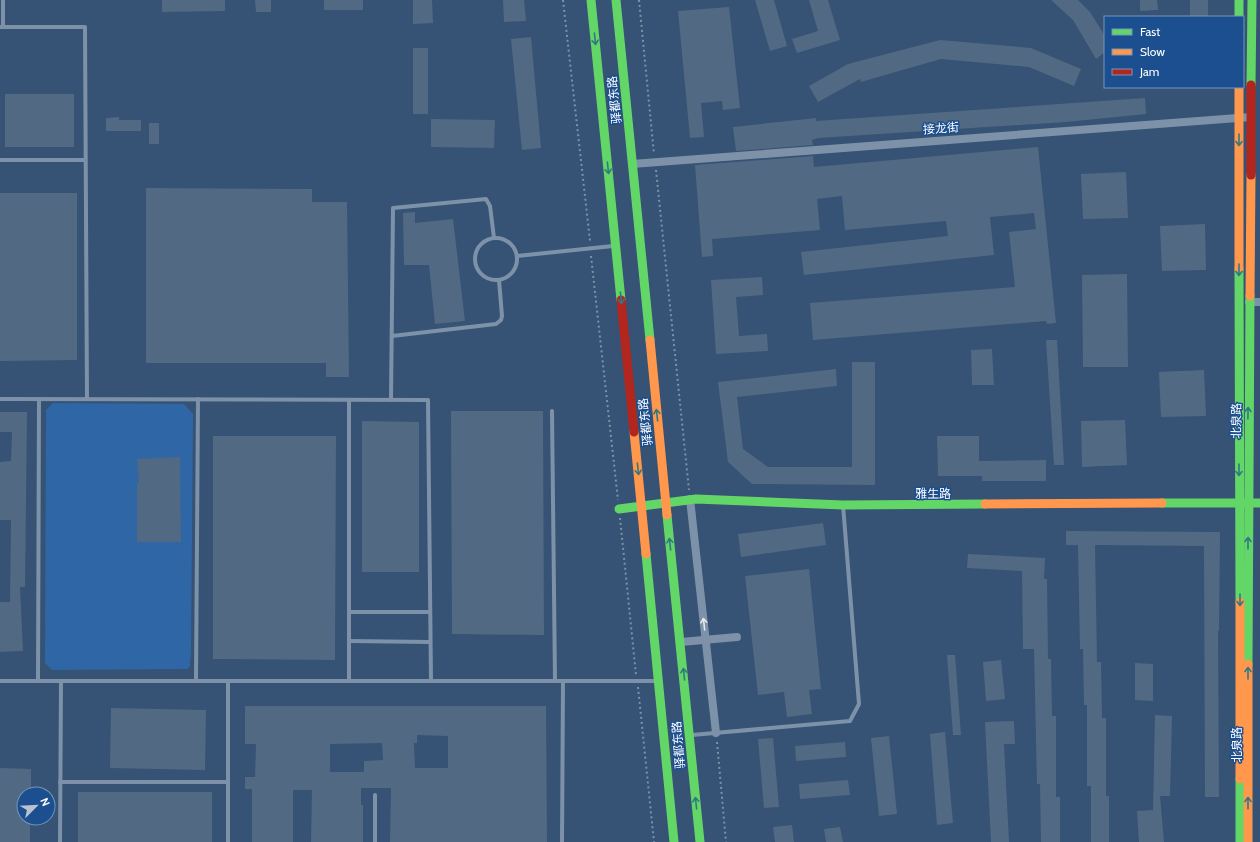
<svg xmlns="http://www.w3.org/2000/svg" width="1260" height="842" font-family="Cabin,'Noto Sans SC',sans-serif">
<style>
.green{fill:#2f66a5}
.building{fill:#526984;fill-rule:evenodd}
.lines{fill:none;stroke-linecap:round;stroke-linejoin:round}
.path{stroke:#7d92a8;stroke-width:2;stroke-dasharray:2 3;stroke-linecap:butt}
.lane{stroke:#7d92a8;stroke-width:4}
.street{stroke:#7d92a8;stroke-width:8}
.fast{stroke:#63d668;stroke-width:9}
.slow{stroke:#ff974d;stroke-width:9}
.jam{stroke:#b3261e;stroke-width:9}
.oneway{stroke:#317883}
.oneway2{stroke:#e5e9ee}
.labels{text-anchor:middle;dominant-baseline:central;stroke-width:3;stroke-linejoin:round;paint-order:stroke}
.street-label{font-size:12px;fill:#fff;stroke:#1b4f8f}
</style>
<rect width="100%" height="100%" fill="#365274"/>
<path class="green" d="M53,403L184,404L193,414L191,651L190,666L187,669L52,670L45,663L46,410Z"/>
<g class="building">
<path d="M162,0H225V11L162,12Z"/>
<path d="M255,0H271V12H256Z"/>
<rect x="324" y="0" width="39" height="10"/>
<path d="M413,0H432L433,23L413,24Z"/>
<path d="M503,0H524L526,21L504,22Z"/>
<path d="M755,0H774L787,46L770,51Z"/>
<path d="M809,0H828L840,40L797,53L792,39L818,31Z"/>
<path d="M1051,0H1078L1090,12L1105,36V52L1096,59L1073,20Z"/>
<path d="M1140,0H1157L1158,10L1140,11Z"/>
<rect x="1190" y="0" width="18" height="17"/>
<path d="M729,7L740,108L723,110L722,101L701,103L704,137L690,138L678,11Z"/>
<path d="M531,37L541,148L522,150L511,39Z"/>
<path d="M940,40L1031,48L1081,69L1074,86L1029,67L941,59L861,82L860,79L818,102L809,86L848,64Z"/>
<rect x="413" y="48" width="15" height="66"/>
<rect x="5" y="94" width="69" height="53"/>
<path d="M1145,98L1146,114L1066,122L818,138L812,140L813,145L736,151L733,127L816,118V121Z"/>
<path d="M119,117V120H141V131H106V118Z"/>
<path d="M431,119L495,120L494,148L431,147Z"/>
<rect x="149" y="123" width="10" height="21"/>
<path d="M1038,147L1056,323L1047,324L1046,321L813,340L810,303L1015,287L1009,232L1036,229L1034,213L990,217L994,255L804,275L801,252L948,236L946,221L845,230L842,196L817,199L820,230L712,239L713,256L702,257L695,165L813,156L814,167Z"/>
<path d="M1126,172L1128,218L1083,219L1081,174Z"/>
<path d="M146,188L312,189V202H347L349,377H326V363H146Z"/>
<path d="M0,193H77V360L0,361Z"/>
<path d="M415,212V223L453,219L465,321L435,324L429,265H404L403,213Z"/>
<path d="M1205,224L1206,270L1162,271L1160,226Z"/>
<path d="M1127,274L1128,367H1083L1082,275Z"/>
<path d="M762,277L763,295L736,297L739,336L767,334L768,351L716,354L711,280Z"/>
<path d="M1046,340H1057L1064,465H1054Z"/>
<path d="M992,349L994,385H972L971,350Z"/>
<path d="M852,362H875V485L752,484L728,462L718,382L836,369L837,386L737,397L743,449L768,467H852Z"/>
<path d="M1204,370L1206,416L1161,417L1159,372Z"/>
<path d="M451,411H543L544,635L452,634Z"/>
<path d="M0,412H27L25,587H20L23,651L0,652V602H10L11,520H0V462L11,461L12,432H0Z"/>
<path d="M1125,420L1127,465L1082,467L1081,421Z"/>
<path d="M362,421L419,422V572H362Z"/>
<path d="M213,436H336L335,660L213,659Z"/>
<path d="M937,436H979V461L1046,460V481H982V476H938Z"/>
<path d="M180,457L181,542H137V483H139L137,459Z"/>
<path d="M823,523L826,545L741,557L738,534Z"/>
<path d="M1066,531L1220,532L1219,631H1218L1219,797H1205L1204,546L1095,545L1097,662H1101L1102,718H1106V796H1109V842H1091V786H1087V705H1084L1083,649H1080L1078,545H1066Z"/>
<path d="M968,554L1045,558L1044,579H1047L1048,659H1051L1052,716H1056V797H1060V842H1041L1040,784H1037L1034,649H1023L1022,571L967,568Z"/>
<path d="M809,569L821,689L809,690L812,714L787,717L784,692L758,695L745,576Z"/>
<path d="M947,655H955L961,735H953Z"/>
<path d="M1001,660L1005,699L986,701L983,662Z"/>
<path d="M1135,663L1153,664V701L1135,700Z"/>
<path d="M245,706H546L547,842H390L391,788H361V805H363V842H311L312,790H293V842H252V789H245V777H255L256,744H245ZM417,735L448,736V768H415L414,743H417ZM382,743L383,760L364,761V772H330V744Z"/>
<path d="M111,708L206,710L205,770L110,768Z"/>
<path d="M1155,715L1172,716L1170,796H1160L1164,842H1139L1137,811L1153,810Z"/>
<path d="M1014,721L1015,744H1004L1009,842H991L985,722Z"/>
<path d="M945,732L953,823L937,825L930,734Z"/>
<path d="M889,736L897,814L879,816L871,738Z"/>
<path d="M773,738L779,807L764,808L758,739Z"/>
<path d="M845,742L846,757L796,761L795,746Z"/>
<path d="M0,768L31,769V794H24V818H30V842H0Z"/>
<path d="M848,780L850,795L800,799L799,784Z"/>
<rect x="78" y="792" width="134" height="50"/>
<path d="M792,825L794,842H775L773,827Z"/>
<path d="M840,827L843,842H826L824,829Z"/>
</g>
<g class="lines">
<g class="path">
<path d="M563,0L590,241"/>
<path d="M639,0L654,154"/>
<path d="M656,170L689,490"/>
<path d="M591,256L618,500"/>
<path d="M620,518L636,675"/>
<path d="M638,687L654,842"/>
<path d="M717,742L726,842"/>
</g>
<g class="lane">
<path d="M0,27H85L87,399"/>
<path d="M3,27V0"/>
<path d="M0,160H85"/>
<circle cx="496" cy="259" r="21"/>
<path d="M517,256L613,246"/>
<path d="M392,336L496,324L501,320L502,316L499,280"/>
<path d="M0,399L428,400L431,681"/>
<path d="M391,400L393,208L486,199L490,206L494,238"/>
<path d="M552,411L555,681"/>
<path d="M349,612H430"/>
<path d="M349,641L430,642"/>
<path d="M0,681H656"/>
<path d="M38,681L39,399"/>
<path d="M196,681L198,399"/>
<path d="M228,681V842"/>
<path d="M349,681V400"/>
<path d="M692,735L850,721L859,704L843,505"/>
<path d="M60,782H228"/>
<path d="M60,842L61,681"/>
<path d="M375,842V795"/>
<path d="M562,842L563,681"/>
</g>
<g class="street">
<path d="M632,164L1251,117"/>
<path d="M1249,302H1260"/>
<path d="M690,499L716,733"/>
<path d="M681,642L737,637"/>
</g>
<g class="fast">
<path d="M591,0L621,300"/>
<path d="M616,0L650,340"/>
<path d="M1239,0V17"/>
<path d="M1251,85L1252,0"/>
<path d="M1239,269L1240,602"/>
<path d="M1162,503H1260"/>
<path d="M619,509L696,499L843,505L985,504"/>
<path d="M667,515L700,842"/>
<path d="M646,554L674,842"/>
<path d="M1248,664L1250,296"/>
<path d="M1240,779V842"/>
</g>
<g class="slow">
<path d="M1239,87V269"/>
<path d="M1250,296L1251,175"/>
<path d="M650,340L667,515"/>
<path d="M634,432L646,554"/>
<path d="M985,504L1162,503"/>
<path d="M1240,602V779"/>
<path d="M1248,664V842"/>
</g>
<g class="jam">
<path d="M1251,175V85"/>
<path d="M621,300L634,432"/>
</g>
</g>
<defs><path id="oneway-shaft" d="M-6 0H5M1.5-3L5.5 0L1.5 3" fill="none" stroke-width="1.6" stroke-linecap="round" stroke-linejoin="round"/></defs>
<g class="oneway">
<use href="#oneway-shaft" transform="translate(595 39) rotate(84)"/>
<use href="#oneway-shaft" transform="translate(1239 140) rotate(90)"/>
<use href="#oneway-shaft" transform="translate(608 168) rotate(84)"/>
<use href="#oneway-shaft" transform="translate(1239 270) rotate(90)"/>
<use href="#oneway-shaft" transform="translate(621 298) rotate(84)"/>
<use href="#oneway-shaft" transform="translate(1248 413) rotate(-89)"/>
<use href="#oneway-shaft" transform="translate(657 415) rotate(-96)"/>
<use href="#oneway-shaft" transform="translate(638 469) rotate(84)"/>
<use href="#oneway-shaft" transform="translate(1239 470) rotate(90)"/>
<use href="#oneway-shaft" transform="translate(1248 543) rotate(-90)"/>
<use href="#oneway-shaft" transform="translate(670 544) rotate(-96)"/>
<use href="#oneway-shaft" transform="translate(1240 600) rotate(90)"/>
<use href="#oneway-shaft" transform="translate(1248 673) rotate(-90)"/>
<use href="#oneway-shaft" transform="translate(684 674) rotate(-95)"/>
<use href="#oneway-shaft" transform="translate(696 803) rotate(-96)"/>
<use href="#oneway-shaft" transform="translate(1248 803) rotate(-90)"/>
</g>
<use class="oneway2" href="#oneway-shaft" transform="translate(704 624) rotate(-96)"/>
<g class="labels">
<g class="street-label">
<text transform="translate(614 100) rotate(-96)">驿都东路</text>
<text transform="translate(941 128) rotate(-4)">接龙街</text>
<text transform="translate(1236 421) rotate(-89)">北泉路</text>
<text transform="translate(645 422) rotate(-96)">驿都东路</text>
<text x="933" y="493">雅生路</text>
<text transform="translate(678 745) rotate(-95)">驿都东路</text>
<text transform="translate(1236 745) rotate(-90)">北泉路</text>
</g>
</g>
<rect x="1104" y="16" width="140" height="72" fill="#1b4f8f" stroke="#7695bc"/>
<rect x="1112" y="29" width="20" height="6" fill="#63d668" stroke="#7695bc"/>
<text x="1140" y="36" font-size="12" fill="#ffffff">Fast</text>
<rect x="1112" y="49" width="20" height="6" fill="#ff974d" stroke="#7695bc"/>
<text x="1140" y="56" font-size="12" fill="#ffffff">Slow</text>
<rect x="1112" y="69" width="20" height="6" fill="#b3261e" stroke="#7695bc"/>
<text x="1140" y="76" font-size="12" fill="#ffffff">Jam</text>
<g transform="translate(36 806) rotate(66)"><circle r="19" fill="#1b4f8f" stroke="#7695bc"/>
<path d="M0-3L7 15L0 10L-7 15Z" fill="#b9c2ce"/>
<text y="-6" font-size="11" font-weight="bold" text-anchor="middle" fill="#ffffff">N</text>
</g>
</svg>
